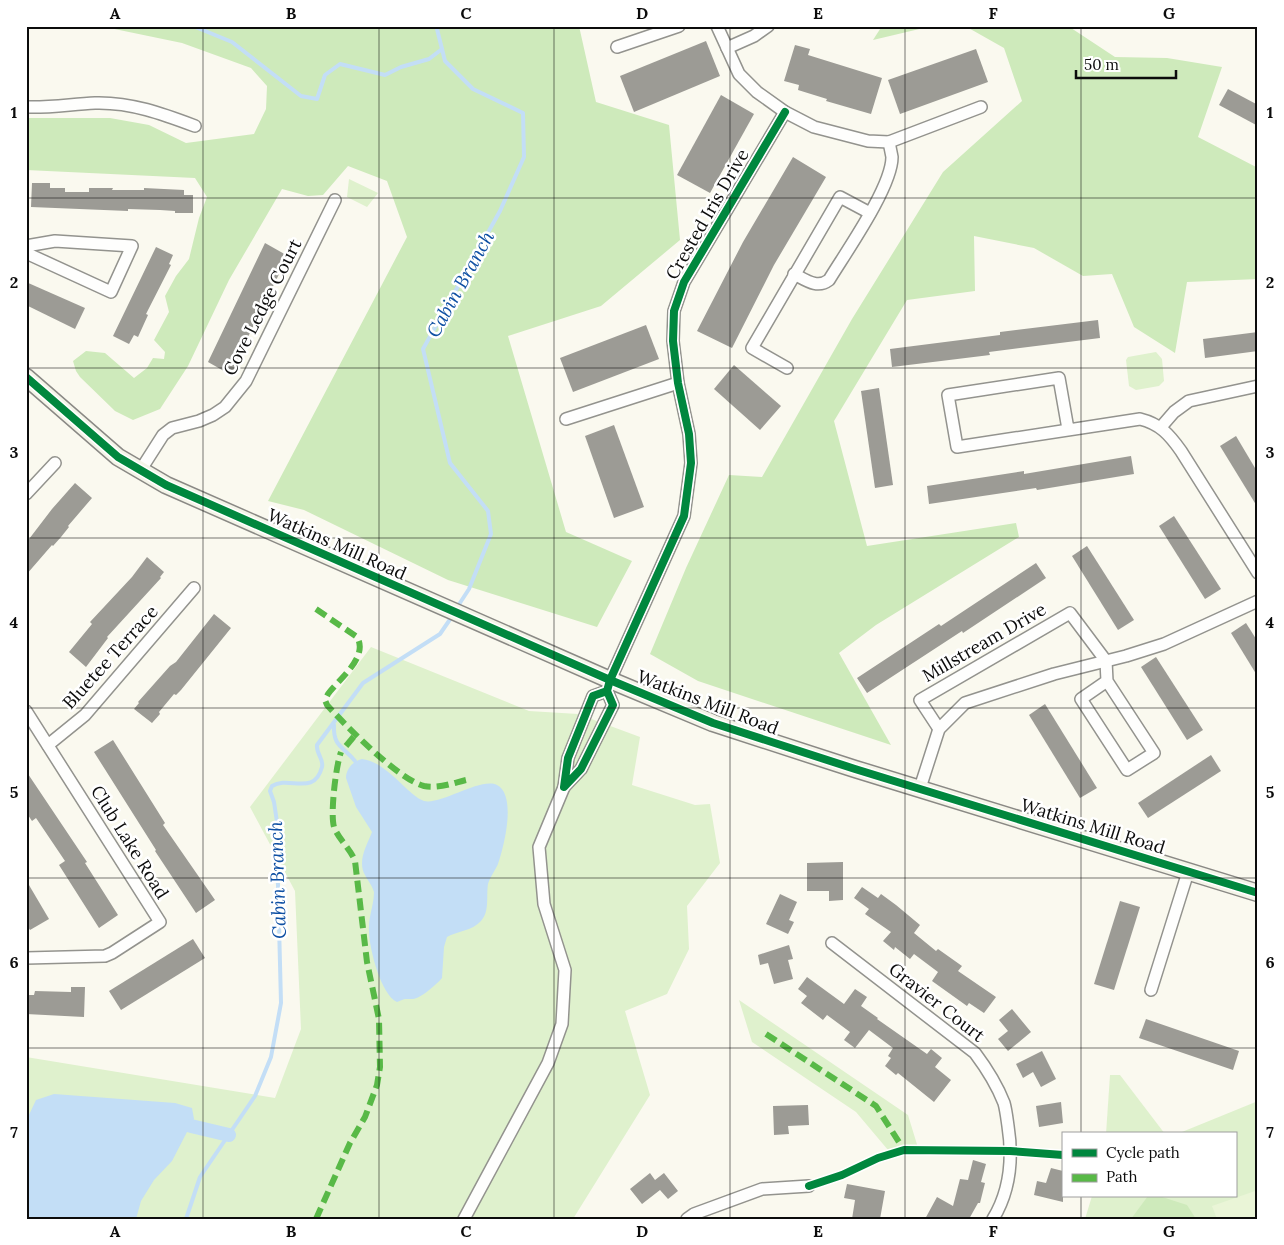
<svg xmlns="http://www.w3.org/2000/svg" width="1284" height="1245" font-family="Lora,serif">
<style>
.green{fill:#dff1cd}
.forest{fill:#ceeabb}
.pitch{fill:#eaf5d7}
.water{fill:#c3def6}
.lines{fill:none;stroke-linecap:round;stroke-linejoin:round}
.stream{stroke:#c3def6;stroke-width:4}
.canal{stroke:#c3def6;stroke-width:14}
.building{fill:#9c9b95}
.street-casing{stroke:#93938e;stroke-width:14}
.secondary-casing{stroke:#8a8985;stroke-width:19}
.street{stroke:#fefefd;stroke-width:11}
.secondary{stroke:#f4f4e8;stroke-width:16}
.quiet{stroke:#58b947;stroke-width:6;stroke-dasharray:12 6;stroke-linecap:butt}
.cycleway-casing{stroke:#fff;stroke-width:11}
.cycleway{stroke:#00873e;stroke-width:8}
.grid{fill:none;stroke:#0c0c0c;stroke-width:1;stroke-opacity:0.55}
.labels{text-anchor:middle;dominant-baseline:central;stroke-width:5;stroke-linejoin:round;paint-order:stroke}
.street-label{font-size:18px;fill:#0c0c0c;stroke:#fff}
.water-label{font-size:19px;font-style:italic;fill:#0f50a3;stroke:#fff}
.neatline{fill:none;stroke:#0c0c0c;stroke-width:2}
.grid-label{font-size:16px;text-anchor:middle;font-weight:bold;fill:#0c0c0c}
</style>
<rect width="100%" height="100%" fill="#faf9ef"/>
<g class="green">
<path d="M349,179L378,193L367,207L347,197Z"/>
<path d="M1156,352L1162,359L1164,381L1159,386L1136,390L1129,386L1126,360L1128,357Z"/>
<path d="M371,647L529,711L578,714L640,737L632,785L695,805L710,804L720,863L687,906L689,949L667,994L625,1011L650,1095L573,1219H26V1057L275,1098L301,1029L295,891L250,807Z"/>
<path d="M739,1000L908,1115L919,1151L888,1150L856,1112L752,1042Z"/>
<path d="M1110,1075H1120L1165,1134H1106Z"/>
<path d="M1258,1101V1219H1085L1092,1196H1235V1134H1177Z"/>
</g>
<g class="forest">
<path d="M100,26H579L596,102L669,125L680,240L601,306L508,336L566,532L632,561L597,627L448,580L304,510L268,501L407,237L387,181L348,166L323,195L308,196L282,189L229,280L188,366L160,409L133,420L115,411L80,377L76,371L73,361L86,351L105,353L134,378L147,368L153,358L164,359L165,352L154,340L169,312L165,296L176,276L189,259L199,218L207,197L195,178L26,170V118H110L149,125L186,143L254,134L266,109L267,86L251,68L182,43Z"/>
<path d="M882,26H932L873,40Z"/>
<path d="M965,26H1068L1115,57L1167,58L1222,67L1198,137L1258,168V279L1187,282L1175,353L1134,327L1112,274L1083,276L1034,248L974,236L975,291L907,300L834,421L867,546L1016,523L1019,537L876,625L839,653L891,745L698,681L650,654L686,568L729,475L762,477L852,319L943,172L1022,101L1004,48Z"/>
<path d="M1148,1196H1159L1187,1205L1196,1219H1131Z"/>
</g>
<path class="pitch" d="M1258,1190V1219H1217L1212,1206Z"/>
<g class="water">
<path d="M362,759C380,761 396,779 408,790C413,794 418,799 424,801C442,805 480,777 497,785C517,795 504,847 498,864C495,871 490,877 488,884C486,896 490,911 481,921C472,931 457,931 447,937L444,947L442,978C437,984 420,999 413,999C404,999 406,998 397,1002C381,995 369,948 369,931C368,918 374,905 374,892C371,883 369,883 365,875C357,861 367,845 372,832L356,807L346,778C346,769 353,761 362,759Z"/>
<path d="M54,1094L175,1103L192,1108L194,1119L187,1132L172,1161L154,1180L141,1201L136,1219H26V1132L28,1117L36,1100Z"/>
</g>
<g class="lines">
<g class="stream">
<path d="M193,26L232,42L301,96L317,99L325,75L340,64L385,75L401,67L429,59L442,49"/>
<path d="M439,26L437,29L445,61L473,89L523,113L524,157L500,211L423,349L450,463L488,511L491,534L469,589L456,609"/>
<path d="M334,725C333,747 343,746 355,761"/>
<path d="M186,1219L200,1177L255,1096L271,1057L281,1003L278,885L275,841L277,822L274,802L270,791L272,786C289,775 314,797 322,767C324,759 316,754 317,745L363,683L440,634L453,615"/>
</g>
<path class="canal" d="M191,1126L229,1135"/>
</g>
<g class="building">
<path d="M706,41L720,76L634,112L620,76Z"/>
<path d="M795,45L810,49L808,55L882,78L871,114L826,101L827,99L798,90L799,85L784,81Z"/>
<path d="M976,49L988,82L900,114L888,80Z"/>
<path d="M1228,89L1258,105V126L1219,105Z"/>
<path d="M721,95L754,114L710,193L677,175Z"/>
<path d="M793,157L826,177L774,265L732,348L697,331L743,242Z"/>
<path d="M32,183H50V188H65V192H89V188H113L112,190H144V188L184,190V195H193V213H175V211L160,210L128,209V211L31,207Z"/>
<path d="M265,243L288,256L243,347H245L231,375L208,362Z"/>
<path d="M156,247L173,255L169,264L171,265L146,314L148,315L138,337L134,335L129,344L113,336Z"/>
<path d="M26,282L85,308L75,329L26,305Z"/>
<path d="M1098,320L1100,338L989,352L990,355L892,367L890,349L1000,335V332Z"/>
<path d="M646,325L659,359L573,392L560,358Z"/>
<path d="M1258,332V351L1205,358L1203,339Z"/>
<path d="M734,365L781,406L760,430L714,389Z"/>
<path d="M879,388L893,485L875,488L861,391Z"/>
<path d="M614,425L644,507L614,518L585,436Z"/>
<path d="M1236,436L1258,473V508L1220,446Z"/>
<path d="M1131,456L1134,474L1037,490L1036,488L929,504L927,486L1024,471V474Z"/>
<path d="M75,483L92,498L68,526L69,527L61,537L53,546L52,545L26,575V543L52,509Z"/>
<path d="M1174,516L1221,589L1205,599L1159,526Z"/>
<path d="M1087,546L1134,620L1118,630L1072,556Z"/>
<path d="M147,557L164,572L160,577L161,578L107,637L108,638L86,667L69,652L92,624L90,622L132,577Z"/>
<path d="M1036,563L1046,578L963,633L962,631L867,693L857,678L939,624L941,626Z"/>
<path d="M214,614L231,628L181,690L176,695L174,694L159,712L160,714L152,723L134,709L139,703L138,702L170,666L176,662Z"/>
<path d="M1246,623L1258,642V677L1231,633Z"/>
<path d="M1156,657L1203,730L1187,740L1141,667Z"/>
<path d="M1045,704L1097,788L1080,798L1029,715Z"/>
<path d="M113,740L165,823L163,825L215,900L196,913L155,851L156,850L94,752Z"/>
<path d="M1211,755L1221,771L1148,818L1138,803Z"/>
<path d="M26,771L87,862L85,863L118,915L99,928L59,865L65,861L36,818L32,821L26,812Z"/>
<path d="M843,862V900L829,901V891H807V863Z"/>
<path d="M26,880L49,919L30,930L26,924Z"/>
<path d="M862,887L878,898L881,894L896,905L920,925L914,933L936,951L938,949L962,966L958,971L996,997L984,1013L969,1003L967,1006L932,981L938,972L914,954L910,959L895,947L894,950L883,941L891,932L865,914L869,909L854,898Z"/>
<path d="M780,894L797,902L789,920L794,922L788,934L766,924Z"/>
<path d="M1120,901L1140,907L1114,990L1094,984Z"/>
<path d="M193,939L205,958L121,1010L109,991Z"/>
<path d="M789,945L793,959L788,960L793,979L774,984L768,963L760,965L758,955Z"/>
<path d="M807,977L844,1004L855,989L867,997L861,1006L878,1018L877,1019L927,1054L931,1049L942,1058L935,1067L951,1080L934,1102L898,1073L896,1075L885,1066L891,1058L888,1056L893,1048L869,1030L855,1048L844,1040L850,1032L827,1015L823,1020L801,1003L807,996L798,989Z"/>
<path d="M71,987H85L84,1017L26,1014V995H34L35,991L71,992Z"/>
<path d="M1012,1009L1031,1032L1008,1051L998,1039L1008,1031L999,1020Z"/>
<path d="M1146,1019L1239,1051L1233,1070L1139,1038Z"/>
<path d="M1042,1051L1056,1079L1041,1087L1033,1072L1023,1078L1016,1064Z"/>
<path d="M1061,1102L1063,1123L1039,1127L1036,1106Z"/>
<path d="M808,1105L809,1125L788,1126L789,1134L774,1135L773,1106Z"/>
<path d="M973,1160L986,1164L981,1182L985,1183L980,1203H978L969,1219H925L937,1197L953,1206L960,1179L968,1180Z"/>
<path d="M1051,1168L1063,1171V1202L1034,1195L1037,1181L1046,1183Z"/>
<path d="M650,1173L655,1180L664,1173L678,1191L668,1199L660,1190L642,1204L630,1189Z"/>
<path d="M847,1184L885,1191L880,1219H852L855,1200L844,1198Z"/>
</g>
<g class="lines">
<defs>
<g id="street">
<path d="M717,26L739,74L757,92L785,112L814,127L868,141L889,142L981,107"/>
<path d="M617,47L679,26"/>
<path d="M727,48L754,36L768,26"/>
<path d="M26,107C50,108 72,104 95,103C131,102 163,114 195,126"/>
<path d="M26,246L55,241L132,246L111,292L26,253"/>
<path d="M794,274C806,280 817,289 829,280C846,252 892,187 892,157C891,152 890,147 889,142"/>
<path d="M787,368L752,348L840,197L870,213"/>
<path d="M566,419L678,383"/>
<path d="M1161,427L1174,412L1189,401L1258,386"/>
<path d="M1068,429L1059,378L948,395L957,447L1140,419C1160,424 1169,434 1181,451L1258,573"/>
<path d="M140,471L163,435L172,428L199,421L213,415L225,407L246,381L335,200"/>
<path d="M26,494L55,463"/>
<path d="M607,691L593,696L568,758L564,787L581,769L613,705L607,691L610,680L684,516L691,463L689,434L678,383L673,341L674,311L684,282L785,112"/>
<path d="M26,711L160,922L112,953L105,956L26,958"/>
<path d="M939,729L920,700L1070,613L1106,661L1107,681L1154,753L1127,770L1081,699L1107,681"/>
<path d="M48,745L85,715L194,588"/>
<path d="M920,788L939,729L965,703L1054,674L1126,656L1164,644L1258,601"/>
<path d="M832,943L975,1053C987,1069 997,1085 1004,1103C1006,1110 1007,1119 1008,1126C1013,1158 1010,1191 993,1219"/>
<path d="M1151,990L1188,872"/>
<path d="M464,1219L548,1063L562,1024L565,970L544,904L539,847L564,787"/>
<path d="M687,1219L694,1214L762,1189L809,1186"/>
</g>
<path id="secondary" d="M26,377L118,457L166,485L610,680L713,723L855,769L1258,893"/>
</defs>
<use href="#street" class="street-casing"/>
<use href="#secondary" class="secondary-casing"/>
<use href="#street" class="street"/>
<use href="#secondary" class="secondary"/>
<g class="quiet">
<path d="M316,609L357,637C369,657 339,679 328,694L325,700L327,705C345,725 399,780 424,786C438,789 453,783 466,780"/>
<path d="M346,746L356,734"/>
<path d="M766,1034L876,1106L904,1150"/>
<path d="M316,1219L350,1143L365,1117L377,1085L380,1067L379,1019L367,962L355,861C350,848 339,840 334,827C330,814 336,765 341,752"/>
</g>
<defs>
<g id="cycleway">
<path d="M26,377L118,457L166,485L610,680L713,723L855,769L1258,893"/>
<path d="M607,691L593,696L568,758L564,787L581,769L613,705L607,691L610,680L684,516L691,463L689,434L678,383L673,341L674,311L684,282L785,112"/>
<path d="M809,1186L842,1175L878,1158L904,1150L1010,1151L1063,1155"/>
</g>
</defs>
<use href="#cycleway" class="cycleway-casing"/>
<use href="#cycleway" class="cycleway"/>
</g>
<path class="grid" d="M203,26V1219M379,26V1219M554,26V1219M730,26V1219M905,26V1219M1081,26V1134M26,198H1258M26,368H1258M26,538H1258M26,708H1258M26,878H1258M26,1048H1258M1081,1196V1219"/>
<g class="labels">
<g class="street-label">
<text transform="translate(707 214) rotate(-60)">Crested Iris Drive</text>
<text transform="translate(262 307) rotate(-63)">Cove Ledge Court</text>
<text transform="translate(337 544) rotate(24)">Watkins Mill Road</text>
<text transform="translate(984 642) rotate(-30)">Millstream Drive</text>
<text transform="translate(110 657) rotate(-48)">Bluetee Terrace</text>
<text transform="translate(708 702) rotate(21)">Watkins Mill Road</text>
<text transform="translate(1093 826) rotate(17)">Watkins Mill Road</text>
<text transform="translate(130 842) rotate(58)">Club Lake Road</text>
<text transform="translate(937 1002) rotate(38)">Gravier Court</text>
</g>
<g class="water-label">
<text transform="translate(460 284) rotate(-61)">Cabin Branch</text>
<text transform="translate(277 880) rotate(-92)">Cabin Branch</text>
</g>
</g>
<rect width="1284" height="1245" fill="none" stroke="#ffffff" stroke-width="55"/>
<rect x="1062" y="1132" width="175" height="65" fill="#ffffff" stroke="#9e9e9e"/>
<rect x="1072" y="1149" width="25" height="8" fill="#00873e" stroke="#9e9e9e"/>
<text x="1106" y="1158" font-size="15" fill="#0c0c0c">Cycle path</text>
<rect x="1072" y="1174" width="25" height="8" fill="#58b947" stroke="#9e9e9e"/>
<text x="1106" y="1182" font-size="15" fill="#0c0c0c">Path</text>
<path d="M1076 70v8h100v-8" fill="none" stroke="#0c0c0c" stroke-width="2.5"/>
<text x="1084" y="70" font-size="15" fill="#0c0c0c" stroke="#ffffff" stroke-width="4" paint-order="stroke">50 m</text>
<rect x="28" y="28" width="1228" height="1190" class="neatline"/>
<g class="grid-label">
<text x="115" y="19">A</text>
<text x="291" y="19">B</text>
<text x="466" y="19">C</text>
<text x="642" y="19">D</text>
<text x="818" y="19">E</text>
<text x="993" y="19">F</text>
<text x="1169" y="19">G</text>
<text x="14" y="118">1</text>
<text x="1270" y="118">1</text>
<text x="14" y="288">2</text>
<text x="1270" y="288">2</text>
<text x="14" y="458">3</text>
<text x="1270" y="458">3</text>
<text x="14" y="628">4</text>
<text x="1270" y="628">4</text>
<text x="14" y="798">5</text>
<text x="1270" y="798">5</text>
<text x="14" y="968">6</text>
<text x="1270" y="968">6</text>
<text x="14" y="1138">7</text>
<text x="1270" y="1138">7</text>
<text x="115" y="1237">A</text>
<text x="291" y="1237">B</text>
<text x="466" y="1237">C</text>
<text x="642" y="1237">D</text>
<text x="818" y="1237">E</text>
<text x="993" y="1237">F</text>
<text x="1169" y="1237">G</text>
</g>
</svg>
